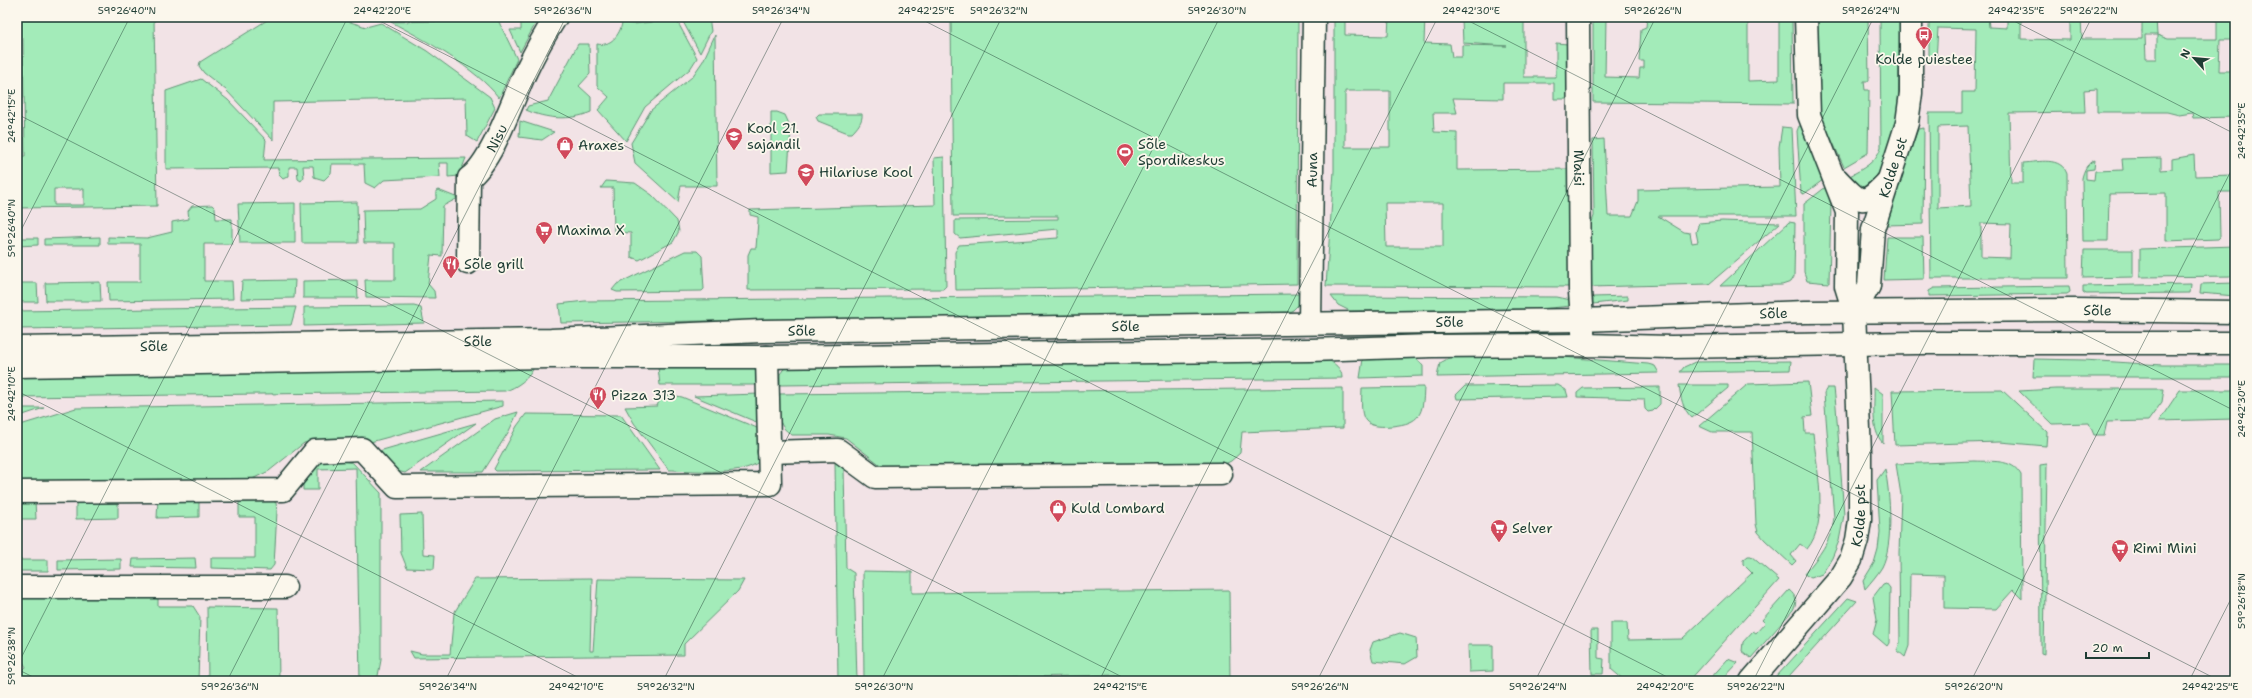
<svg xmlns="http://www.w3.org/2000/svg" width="2252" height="698" font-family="'Shantell Sans',sans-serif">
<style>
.green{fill:#a3ebb9;stroke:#619476;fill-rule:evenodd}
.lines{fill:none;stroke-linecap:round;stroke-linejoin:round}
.minor-casing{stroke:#1f3d34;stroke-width:25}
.major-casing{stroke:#1f3d34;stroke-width:25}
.minor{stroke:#fbf7ec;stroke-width:22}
.major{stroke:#fbf7ec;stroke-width:22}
.ticks{fill:none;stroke:#1f3d34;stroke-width:1;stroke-opacity:0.45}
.labels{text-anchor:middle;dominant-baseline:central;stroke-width:3.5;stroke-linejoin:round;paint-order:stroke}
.poi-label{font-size:14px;fill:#1f3d34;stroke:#fbf7ec;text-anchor:start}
.street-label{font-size:14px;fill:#1f3d34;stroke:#fbf7ec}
.neatline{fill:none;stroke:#1f3d34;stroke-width:1.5}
.ticks-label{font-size:10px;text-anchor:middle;fill:#1f3d34}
</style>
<rect width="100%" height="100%" fill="#f2e3e6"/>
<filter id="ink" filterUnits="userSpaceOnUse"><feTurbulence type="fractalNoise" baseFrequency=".025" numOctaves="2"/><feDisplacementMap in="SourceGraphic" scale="8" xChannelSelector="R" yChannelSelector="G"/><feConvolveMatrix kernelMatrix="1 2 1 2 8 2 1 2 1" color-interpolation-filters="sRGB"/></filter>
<g filter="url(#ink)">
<g class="green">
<path d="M17,17H154L157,206L17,208V156H25L23,38L17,37ZM54,189H84V205H54Z"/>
<path d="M272,17H335L366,27L381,23L427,51L490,97L495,108L477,142L467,136L466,98L273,102V140L226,90L204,73L199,66L200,62Z"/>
<path d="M688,17H709L711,31L700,53L681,18Z"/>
<path d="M951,17H1298L1297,284L956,290L955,252L959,245L1058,238V229L960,238L955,234V220L1058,219V216H953Z"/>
<path d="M1334,17H1345V35L1388,36L1389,17H1425L1424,43L1450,44L1452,57H1462V45L1507,46L1463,43L1462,20H1450L1449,17H1524V77H1556V43L1568,44L1569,99H1554V83H1503V99L1453,98L1457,113H1433L1434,132L1457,133V170L1569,169L1572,287L1326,286L1334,171ZM1345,91H1390V147H1345ZM1385,203H1443V247H1386Z"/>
<path d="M1593,17H1606L1605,77L1639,78L1640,68H1644V61H1639L1641,29L1646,27L1647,17H1748V81L1779,80V17H1792L1793,104L1593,102Z"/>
<path d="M1817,17H1868L1869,81H1864L1865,90H1869L1868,153L1844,167L1818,109Z"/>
<path d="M1880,17H1900L1898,115L1877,180L1873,185L1859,189L1848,177C1862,169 1876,163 1881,147Z"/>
<path d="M1929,17H1988L1989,27L2007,28V17H2021V39L2070,40V17H2081L2082,39H2142V17H2156L2157,35L2168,39H2217V17H2235V117L2193,118L2192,113L2179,115L2167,112H2097V89L2084,90L2085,112L2009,113L2011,183H2023V163C2039,162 2061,156 2067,174L2068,278H1931L1929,113H1962V92H1975L1976,29L1938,28L1936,60H1929ZM2145,35H2157V59H2146ZM2220,40H2232L2231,71H2219ZM1968,126L1971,206L1938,208V127ZM1981,223L2011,224L2010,258L1981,257Z"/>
<path d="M521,19H538L520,52L510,30H521Z"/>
<path d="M676,19L697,58L690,69L645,107L626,141L598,110L609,97L597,86V44C610,47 620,35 622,23L634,24Z"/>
<path d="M498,20L517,59L499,98C477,69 424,39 391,22Z"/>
<path d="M715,35L717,186H681L678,202L635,163L631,143L651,110L692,77L703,61Z"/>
<path d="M578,44H589L590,74L579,86L591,97V112C570,121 546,119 526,110L528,106L548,101Z"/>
<path d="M201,79L228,100L266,140L264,160L466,158L459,176L448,177V163H439L440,177L384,180L375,188L365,183L364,164H332L331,173L324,180L314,177L313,166H303L304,177L301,181L298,179L297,167H289V176L283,179L279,175L278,168L166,169V91Z"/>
<path d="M771,112H777L785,115L791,128L788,171L771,172Z"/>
<path d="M819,114H862C863,121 857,128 852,133H848L818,121L816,117Z"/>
<path d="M520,121L554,132L542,140L519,137Z"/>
<path d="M1799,126H1802L1823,180L1804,194L1801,193L1797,131Z"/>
<path d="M1782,127L1792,128L1796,216H1658L1684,232L1690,233L1692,243L1698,242L1696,232L1699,223L1722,221L1780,223L1709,284L1589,287L1591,225L1594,216L1593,140L1604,139L1608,216H1632L1638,201V190L1780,187L1779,147Z"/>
<path d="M1924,128L1923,224L1886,225L1892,202L1918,129Z"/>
<path d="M2194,155L2195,176L2235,175V192H2219L2220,237L2218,239L2166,241V193L2109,194L2108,241H2083L2082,178C2084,170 2087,163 2095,160L2094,169L2086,170V179L2094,180L2095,171L2123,170L2122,159L2161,158V170L2172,169V159Z"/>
<path d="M944,157L946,286L943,289L748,290V255L751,248H756L758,221V217L750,215V210L935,205L934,158Z"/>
<path d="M606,181L635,183L652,195L677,221L679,231L673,242L639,260L631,257V233L614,232L613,188H601Z"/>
<path d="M1827,186L1831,205L1829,283L1807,281L1804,272V204Z"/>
<path d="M438,190L458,198L443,206L442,256L431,255L428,284L434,291L435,298L366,297L365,280H395V243H364L363,210L420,209L436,199V191Z"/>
<path d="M357,202L358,243H302L301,203Z"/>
<path d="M295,203V243H240L238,204Z"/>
<path d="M212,205L215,208L216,219H232V244H204V281H232L233,299L109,301L108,282H140V244H108V237L147,238L172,232V222L189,219L188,211L192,206Z"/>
<path d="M1789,222L1795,223L1794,277L1791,282L1782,285L1720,286Z"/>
<path d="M100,237V245H44V239Z"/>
<path d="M1887,237H1923L1924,279L1884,280Z"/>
<path d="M17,238H38V245L17,246Z"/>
<path d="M2235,246V276L2140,277V249Z"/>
<path d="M2084,250H2133V277L2083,278Z"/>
<path d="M685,251H697L702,256L704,289L702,291L617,292L612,290L617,284Z"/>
<path d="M295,280L294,298L241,299L242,281Z"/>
<path d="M357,280L358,298H303V281Z"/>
<path d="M100,282L101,301H46L45,283Z"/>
<path d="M17,283H37L38,302H17Z"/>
<path d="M2235,283V296L2200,293L2201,284Z"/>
<path d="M2191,284L2190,293L2086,294L2083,292V286Z"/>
<path d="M2069,286L2070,292L2067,294L1929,296V291L1934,288Z"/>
<path d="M1302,294V301L1293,310L1287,313L561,323L559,304L585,301Z"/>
<path d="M1331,296L1557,297L1571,300V306L1540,309L1350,311L1338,305Z"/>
<path d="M1628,296V300L1593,304V297Z"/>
<path d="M414,306L421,308L424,323L304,326V307Z"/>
<path d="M296,307L291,325L17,329V311Z"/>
<path d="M1538,355L1648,364L1655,366L1659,373L1437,377L1440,363L1453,356Z"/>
<path d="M1414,356L1423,366V376L1360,378L1363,359Z"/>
<path d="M1326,359C1334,363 1342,368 1342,378L780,385V374L786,366Z"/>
<path d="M2034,359L2084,360L2162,365H2235V377H2033Z"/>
<path d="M1791,361L1790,370L1680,372L1684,367L1695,362Z"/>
<path d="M534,367C530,378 516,388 505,391L17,397V375Z"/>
<path d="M658,367L755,368L759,375V385H660Z"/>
<path d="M1808,382L1812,416L1804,417L1805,433H1813C1816,466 1830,522 1807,549L1800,544L1791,555L1796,561L1792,565L1765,540L1758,532L1756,524L1752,432H1712L1699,426L1748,384Z"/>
<path d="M1558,385L1566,390L1568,397L1457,399L1456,395L1465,386Z"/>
<path d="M1679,385H1728V388L1692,418C1682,408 1681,398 1679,385Z"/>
<path d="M1424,387C1423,414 1421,423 1392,426C1359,429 1361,416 1362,388Z"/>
<path d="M1660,387V404L1653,411L1648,412L1645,409L1644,399L1577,397V393L1583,388Z"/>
<path d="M1874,387L1883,394V443C1870,430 1875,404 1874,387Z"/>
<path d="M1343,388V428L1242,432L1240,453L1231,461L1221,466L883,467L846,438L829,435H792C776,425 778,412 778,394Z"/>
<path d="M1827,388H1834L1836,406L1844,515L1839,541L1832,558L1822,574L1811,578L1804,574C1819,556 1831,542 1834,518L1824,393Z"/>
<path d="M2056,389H2164L2162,402L2148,421L2107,422L2104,435H2094L2089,423L2053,424L2019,391Z"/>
<path d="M2002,390L2047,432L2046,446L2000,442L1895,445L1892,391Z"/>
<path d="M2180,390H2235L2234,419L2159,421Z"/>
<path d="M760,394L761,424L694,396Z"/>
<path d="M671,395L682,397L762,430C762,438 764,451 761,458C754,477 687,470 669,470L634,423L625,407L657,406L661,397Z"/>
<path d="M503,401V406L363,444L322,441L304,443L269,471L252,479L17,481V426L76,408Z"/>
<path d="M17,408H44L17,417Z"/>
<path d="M518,412L509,431L483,472H421L495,419Z"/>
<path d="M526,414L621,415L660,470L496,471L494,469L517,426Z"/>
<path d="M476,423L405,473L397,471L379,451Z"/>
<path d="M343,461L353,463L381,493V660L377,681H360L356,468L318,469V490H303V476L315,463Z"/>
<path d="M1974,461C1991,462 2012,458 2021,475L2022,599L2013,590L1996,609L1944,608V575L1910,574L1909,646L1905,657L1897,650L1900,643L1899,553L1901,495L1896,464Z"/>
<path d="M835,462L844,469L846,568L854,573L857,681H838Z"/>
<path d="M2047,464L2044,654L2041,653L2040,465Z"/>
<path d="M1885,469C1890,493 1894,544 1882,567C1878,574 1871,582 1865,589L1863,581L1874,563L1878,549L1880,532L1877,480Z"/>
<path d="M239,495L270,499L276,503L277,511L274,565L270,570L211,568V558H255V517H239Z"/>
<path d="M158,498H199V517L157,518Z"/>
<path d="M118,499V518L76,519V500Z"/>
<path d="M17,500L35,501L36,519H17Z"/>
<path d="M422,514L423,554L435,555L434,569L407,568L401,553L400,515Z"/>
<path d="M1748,556H1751L1779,580L1689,681H1625L1611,669V623H1627L1628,640L1682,639L1752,573L1743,564V560Z"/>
<path d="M195,558L196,568L132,567L133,559Z"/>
<path d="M121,559V569L58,570V560Z"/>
<rect x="17" y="560" width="31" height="11"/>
<path d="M863,571L912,572V593L1229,590L1230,680L1116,681V675L864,681Z"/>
<path d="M592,578L590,651H593L598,579L744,580L738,591L684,644V655L414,658L410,651L422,654H450L454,613L475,579Z"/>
<path d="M1886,583L1890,588L1889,643L1887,646L1873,634L1877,620L1873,597L1883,584Z"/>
<path d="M1789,590C1796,596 1798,601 1793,610L1751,658L1742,651L1743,642L1753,631L1756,633L1765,623L1762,620Z"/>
<path d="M158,593V606H193L200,617L198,681H17V660L23,670L26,667L17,651V595Z"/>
<path d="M1848,598L1857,601L1789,676L1785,679L1776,677Z"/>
<path d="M207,607L278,608L279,681H208Z"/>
<path d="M1591,630H1598V658L1604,659L1603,674H1592Z"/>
<path d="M1400,633L1416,638L1417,657L1405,664L1373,661L1370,650L1373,642Z"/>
<path d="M1468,645H1493V671L1469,672Z"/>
<path d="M1728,659L1738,663L1721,681H1708Z"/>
</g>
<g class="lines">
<defs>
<g id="minor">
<path id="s1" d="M1578,17L1580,292L1584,345"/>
<path d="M1837,179C1861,204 1863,207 1888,181"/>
<path id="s2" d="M468,263L469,178C493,161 513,98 526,71C535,52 545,34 556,17"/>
<path id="s3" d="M1854,312L1869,286L1873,229L1907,123L1911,93V17"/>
<path id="s4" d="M1310,323L1314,17"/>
<path d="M769,452L838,450L875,477L1221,474"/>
<path d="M17,492L283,490L315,451L362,449L397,487L770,484L767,357"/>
<path d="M17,587H285"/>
<path id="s5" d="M1751,681L1841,577L1851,560L1857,540L1860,520V453L1854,312L1846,286L1847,212L1809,115L1806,17"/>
</g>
<g id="major">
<path id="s6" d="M17,348L551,340L762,331L1582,320L1805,312L2074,310L2235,312"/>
<path d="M17,366L550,357H767L1310,350L1432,346L1584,345L1671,347L1915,343H2235"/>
</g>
</defs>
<use href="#minor" class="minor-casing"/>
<use href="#major" class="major-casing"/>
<use href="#minor" class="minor"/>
<use href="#major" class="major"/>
</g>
</g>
<path class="ticks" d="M372,17L1675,681M917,17L2220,681M1461,17L2235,411M2006,17L2235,134M17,114L1130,681M17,238L130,17M17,391L585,681M17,666L348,17M17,669L41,681M227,681L566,17M445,681L784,17M663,681L1002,17M881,681L1220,17M1099,681L1438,17M1317,681L1656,17M1535,681L1874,17M1753,681L2092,17M1971,681L2235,163M2189,681L2235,591"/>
<defs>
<symbol id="bus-pin" viewBox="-11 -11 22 30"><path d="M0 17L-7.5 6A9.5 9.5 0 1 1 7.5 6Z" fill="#d1495b" stroke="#fbf7ec"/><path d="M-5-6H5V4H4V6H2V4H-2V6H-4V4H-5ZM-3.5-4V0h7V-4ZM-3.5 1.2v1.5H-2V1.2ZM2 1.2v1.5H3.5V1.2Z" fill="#fff"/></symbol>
<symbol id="school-pin" viewBox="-11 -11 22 30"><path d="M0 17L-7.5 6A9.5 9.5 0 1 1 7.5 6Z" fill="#d1495b" stroke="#fbf7ec"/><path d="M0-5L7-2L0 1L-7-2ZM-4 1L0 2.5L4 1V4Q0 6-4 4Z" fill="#fff"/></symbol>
<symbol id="shop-pin" viewBox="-11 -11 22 30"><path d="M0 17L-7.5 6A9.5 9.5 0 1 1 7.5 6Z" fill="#d1495b" stroke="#fbf7ec"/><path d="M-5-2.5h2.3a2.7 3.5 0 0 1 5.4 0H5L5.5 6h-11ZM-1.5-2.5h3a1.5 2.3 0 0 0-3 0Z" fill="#fff"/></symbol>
<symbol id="stadium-pin" viewBox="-11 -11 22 30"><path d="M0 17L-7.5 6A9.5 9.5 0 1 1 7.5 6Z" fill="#d1495b" stroke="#fbf7ec"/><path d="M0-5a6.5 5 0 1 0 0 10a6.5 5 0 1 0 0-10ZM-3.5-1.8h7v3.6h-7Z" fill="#fff"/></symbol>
<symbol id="supermarket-pin" viewBox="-11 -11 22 30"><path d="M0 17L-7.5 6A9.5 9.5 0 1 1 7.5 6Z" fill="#d1495b" stroke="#fbf7ec"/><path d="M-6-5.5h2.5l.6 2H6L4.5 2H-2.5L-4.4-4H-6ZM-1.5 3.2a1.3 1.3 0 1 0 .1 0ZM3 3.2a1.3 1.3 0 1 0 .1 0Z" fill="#fff"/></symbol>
<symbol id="restaurant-pin" viewBox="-11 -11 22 30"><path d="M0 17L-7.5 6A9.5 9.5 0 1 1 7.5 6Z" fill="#d1495b" stroke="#fbf7ec"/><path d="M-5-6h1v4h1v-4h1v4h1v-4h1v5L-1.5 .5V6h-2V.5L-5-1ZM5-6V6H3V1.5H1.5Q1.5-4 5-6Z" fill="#fff"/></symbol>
</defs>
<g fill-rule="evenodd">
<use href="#bus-pin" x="1914" y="25" width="20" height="27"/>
<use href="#school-pin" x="724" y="126" width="20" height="27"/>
<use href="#shop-pin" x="555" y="135" width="20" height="27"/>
<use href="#stadium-pin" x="1115" y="142" width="20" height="27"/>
<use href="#school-pin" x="796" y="162" width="20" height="27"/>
<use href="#supermarket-pin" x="534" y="220" width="20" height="27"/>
<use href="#restaurant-pin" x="441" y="254" width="20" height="27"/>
<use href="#restaurant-pin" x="588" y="385" width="20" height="27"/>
<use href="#shop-pin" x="1048" y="498" width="20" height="27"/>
<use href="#supermarket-pin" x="1489" y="518" width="20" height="27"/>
<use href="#supermarket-pin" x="2110" y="538" width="20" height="27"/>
</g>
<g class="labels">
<g class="poi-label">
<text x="1924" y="59" text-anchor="middle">Kolde puiestee</text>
<text x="747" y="128">Kool 21.<tspan x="747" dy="16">sajandil</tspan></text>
<text x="1138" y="144">Sõle<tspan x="1138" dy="16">Spordikeskus</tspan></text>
<text x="578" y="145">Araxes</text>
<text x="819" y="172">Hilariuse Kool</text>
<text x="557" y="230">Maxima X</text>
<text x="464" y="264">Sõle grill</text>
<text x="611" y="395">Pizza 313</text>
<text x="1071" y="508">Kuld Lombard</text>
<text x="1512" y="528">Selver</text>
<text x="2133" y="548">Rimi Mini</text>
</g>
<g class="street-label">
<text stroke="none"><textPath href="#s2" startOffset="134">Nisu</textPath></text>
<text stroke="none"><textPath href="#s3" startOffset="152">Kolde pst</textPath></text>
<text stroke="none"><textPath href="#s1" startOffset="151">Maisi</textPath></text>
<text stroke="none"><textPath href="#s4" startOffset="153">Auna</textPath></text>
<text stroke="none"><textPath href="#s6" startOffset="2081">Sõle</textPath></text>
<text stroke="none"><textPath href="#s6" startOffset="1757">Sõle</textPath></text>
<text stroke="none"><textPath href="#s6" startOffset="1433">Sõle</textPath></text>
<text stroke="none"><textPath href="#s6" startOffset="1109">Sõle</textPath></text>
<text stroke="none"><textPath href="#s6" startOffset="785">Sõle</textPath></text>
<text stroke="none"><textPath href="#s6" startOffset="461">Sõle</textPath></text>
<text stroke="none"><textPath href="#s6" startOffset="137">Sõle</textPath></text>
<text stroke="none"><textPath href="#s5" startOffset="203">Kolde pst</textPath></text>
</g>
</g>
<rect width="2252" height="698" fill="none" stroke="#fbf7ec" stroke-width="44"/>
<g transform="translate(2194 58) rotate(297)" stroke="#fbf7ec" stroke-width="3" paint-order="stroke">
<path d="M0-3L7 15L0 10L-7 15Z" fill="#1f3d34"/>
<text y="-6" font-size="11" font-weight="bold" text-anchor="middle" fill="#1f3d34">N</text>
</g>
<path d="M2086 652v6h63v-6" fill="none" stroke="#1f3d34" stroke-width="2"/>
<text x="2092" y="652" font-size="12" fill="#1f3d34" stroke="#fbf7ec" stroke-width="3" paint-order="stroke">20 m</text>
<rect x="22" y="22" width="2208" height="654" class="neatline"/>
<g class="ticks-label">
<text x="127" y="14">59°26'40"N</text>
<text x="382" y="14">24°42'20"E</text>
<text x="563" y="14">59°26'36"N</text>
<text x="781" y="14">59°26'34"N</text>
<text x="926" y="14">24°42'25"E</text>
<text x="999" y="14">59°26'32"N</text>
<text x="1217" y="14">59°26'30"N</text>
<text x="1471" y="14">24°42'30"E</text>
<text x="1653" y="14">59°26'26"N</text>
<text x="1871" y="14">59°26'24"N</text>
<text x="2016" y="14">24°42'35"E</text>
<text x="2089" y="14">59°26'22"N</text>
<text transform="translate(11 116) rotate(-90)" y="4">24°42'15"E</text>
<text transform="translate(2241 131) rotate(-90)" y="4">24°42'35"E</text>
<text transform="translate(11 228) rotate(-90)" y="4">59°26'40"N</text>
<text transform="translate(11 394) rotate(-90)" y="4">24°42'10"E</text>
<text transform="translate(2241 409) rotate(-90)" y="4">24°42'30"E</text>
<text transform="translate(2241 601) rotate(-90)" y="4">59°26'18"N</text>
<text transform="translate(11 656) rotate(-90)" y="4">59°26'38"N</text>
<text x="230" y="690">59°26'36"N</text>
<text x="448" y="690">59°26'34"N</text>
<text x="576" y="690">24°42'10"E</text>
<text x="666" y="690">59°26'32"N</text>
<text x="884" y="690">59°26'30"N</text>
<text x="1120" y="690">24°42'15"E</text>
<text x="1320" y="690">59°26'26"N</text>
<text x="1538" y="690">59°26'24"N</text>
<text x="1665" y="690">24°42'20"E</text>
<text x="1756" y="690">59°26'22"N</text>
<text x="1974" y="690">59°26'20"N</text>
<text x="2210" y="690">24°42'25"E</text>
</g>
</svg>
